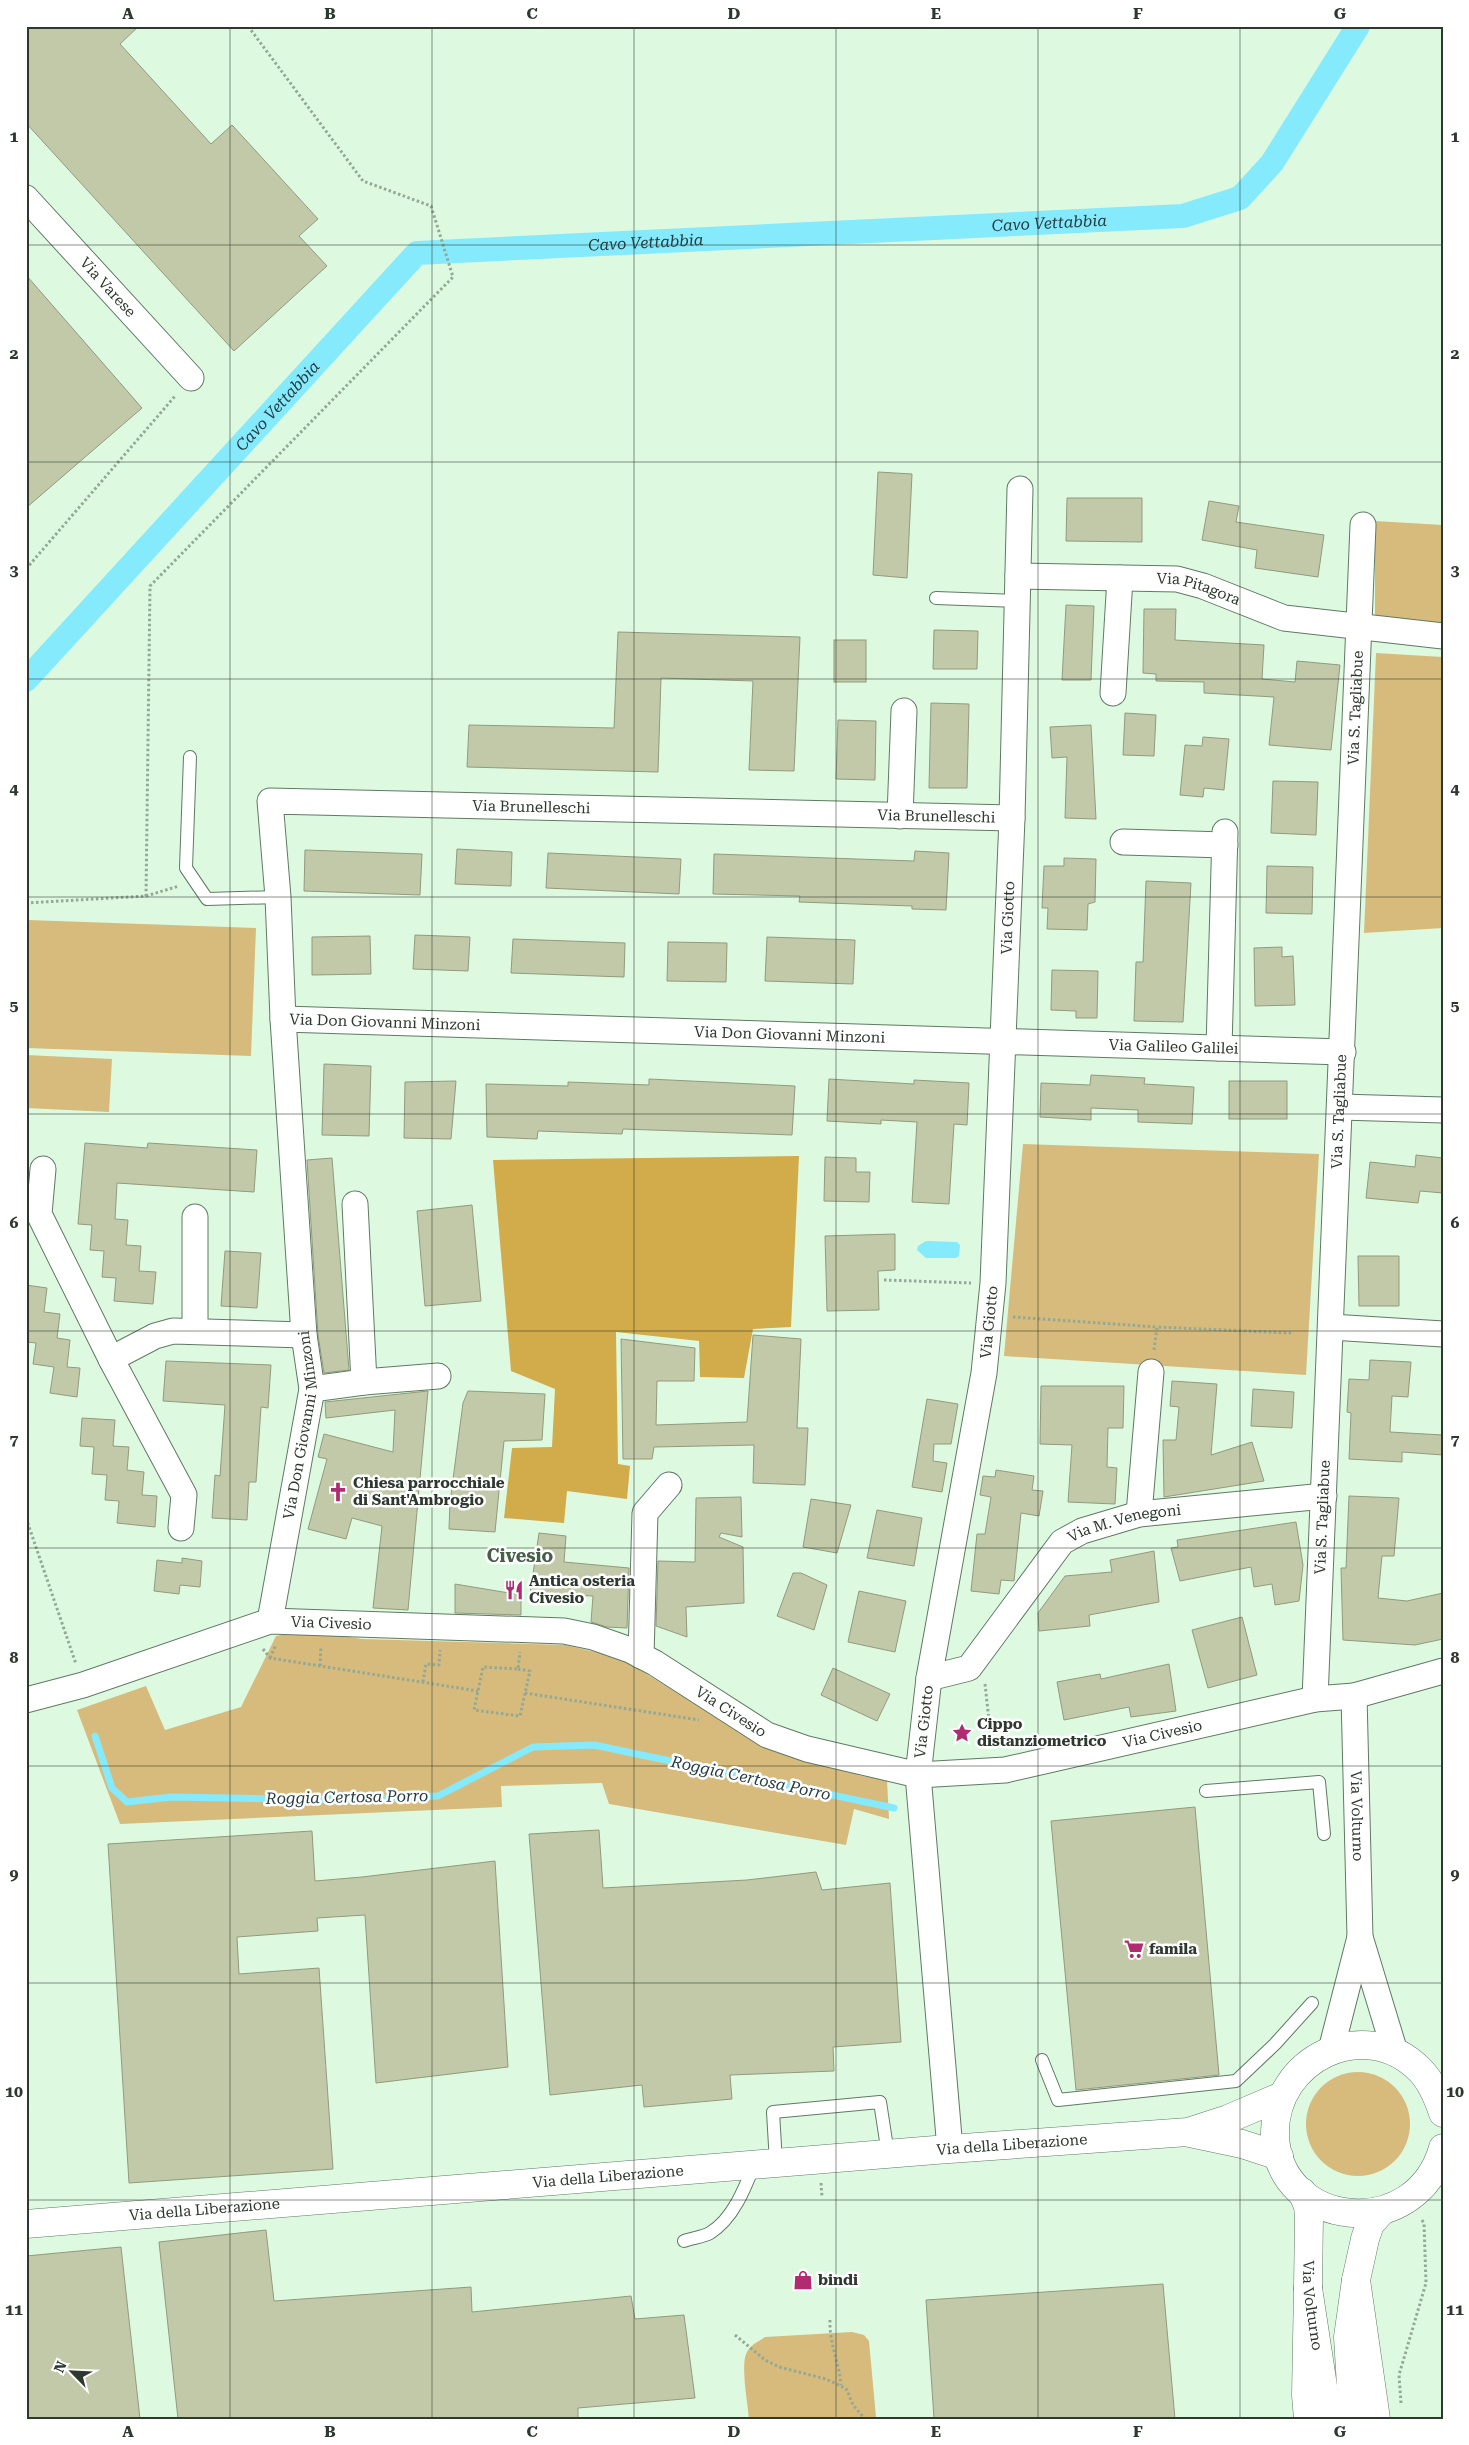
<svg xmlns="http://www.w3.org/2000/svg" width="1469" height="2445" font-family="'Roboto Serif',serif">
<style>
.green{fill:#d6bb7d}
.forest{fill:#d2ab4b}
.water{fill:#86eafd}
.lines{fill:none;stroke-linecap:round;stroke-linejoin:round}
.stream{stroke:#86eafd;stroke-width:7}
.canal{stroke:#86eafd;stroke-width:24}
.building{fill:#c1c9a9;stroke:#939a7b}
.service-casing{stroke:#607963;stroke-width:14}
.minor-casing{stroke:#607963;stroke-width:27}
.tertiary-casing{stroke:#607963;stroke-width:29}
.motorway-casing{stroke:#607963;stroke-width:29}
.path{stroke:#93a996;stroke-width:3;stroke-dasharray:2.5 2.5;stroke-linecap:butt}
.service{stroke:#fff;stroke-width:12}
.minor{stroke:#fff;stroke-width:25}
.tertiary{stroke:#fff;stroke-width:28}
.motorway{stroke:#fff;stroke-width:28}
.grid{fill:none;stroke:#2d382e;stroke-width:1;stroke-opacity:0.55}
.labels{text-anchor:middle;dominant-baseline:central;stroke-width:5;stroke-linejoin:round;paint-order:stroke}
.street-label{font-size:15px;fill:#2d382e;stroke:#fff}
.poi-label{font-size:15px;font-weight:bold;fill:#2d382e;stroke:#fff;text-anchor:start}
.water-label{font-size:16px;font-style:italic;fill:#243c40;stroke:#fff}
.quarter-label{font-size:18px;font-weight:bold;fill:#475f4a;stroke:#fff}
.neatline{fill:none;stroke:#2d382e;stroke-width:2}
.grid-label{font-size:16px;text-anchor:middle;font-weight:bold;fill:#2d382e}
</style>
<rect width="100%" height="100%" fill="#ddfae1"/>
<g class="green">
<path d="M1375,521L1443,525V628L1375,623Z"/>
<path d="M1376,653L1443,657V928L1364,933Z"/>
<path d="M28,920L256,928L251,1056L26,1048Z"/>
<path d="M26,1055L112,1059L109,1112L26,1108Z"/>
<path d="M1023,1144L1319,1154L1306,1375L1004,1356Z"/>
<path d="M305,1630L362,1639L566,1645L620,1658L752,1738L862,1776L887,1780L889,1819L854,1809L846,1845L609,1804L602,1783L501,1786L502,1807L120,1824L77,1710L146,1686L165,1730L241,1707L276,1636Z"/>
<circle cx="1358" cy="2124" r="52"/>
<path d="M852,2332L864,2335L869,2341L876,2417L749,2419C748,2404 740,2364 747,2352C750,2345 759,2341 765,2337Z"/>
</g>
<path class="forest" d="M799,1156L791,1327L753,1329L744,1378L700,1377L699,1341L616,1332L618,1464L630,1466L627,1499L567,1491L564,1523L504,1518L512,1448L552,1447L555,1389L511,1371L493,1160Z"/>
<path class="water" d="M926,1241L957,1242L960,1245L959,1256L956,1258H926L917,1250L918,1246Z"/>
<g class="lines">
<path class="stream" d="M95,1736L112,1788L127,1802L171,1797L346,1800L438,1796L533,1747L594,1745L894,1808"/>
<path class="canal" id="s1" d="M26,680L417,253L1183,216L1240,198L1272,163L1358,26"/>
</g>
<g class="building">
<path d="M26,26H139L120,44L211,144L232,125L318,219L299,236L327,266L234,351L26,123Z"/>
<path d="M26,275L142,408L26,508Z"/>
<path d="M878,472L912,474L907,578L873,575Z"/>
<path d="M1067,498H1142V542L1066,541Z"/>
<path d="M1209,501L1239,506L1236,522L1324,535L1318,577L1255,568L1257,550L1202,540Z"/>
<path d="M1066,605L1094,606L1091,680H1062Z"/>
<path d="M1144,609H1176L1175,640L1264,645L1262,679L1295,682L1297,661L1340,665L1331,750L1269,745L1274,697L1204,693V682L1156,681V674L1143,673Z"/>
<path d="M934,630L978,631L977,669H933Z"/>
<path d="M618,632L800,637L794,771L749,770L753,681L661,678L658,772L467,767L469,725L614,728Z"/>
<rect x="834" y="640" width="32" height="42"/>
<path d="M931,703L969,704L967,788H929Z"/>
<path d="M1125,713L1156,715L1154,756L1123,755Z"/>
<path d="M838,720L876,721L875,780L836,779Z"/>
<path d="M1091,725L1096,819L1065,818L1067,757L1052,758L1050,727Z"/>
<path d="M1203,737L1229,739L1224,790L1204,788L1203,797L1180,795L1185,745L1202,746Z"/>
<path d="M1273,781L1318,782L1316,835L1271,833Z"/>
<path d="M457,849L512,852L511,886L455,884Z"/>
<path d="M305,850L422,854L420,895L304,891Z"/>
<path d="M915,851L949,853L946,910L912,909V906L799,902L800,896L713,894L714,854L914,861Z"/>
<path d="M548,853L681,859L679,894L546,888Z"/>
<path d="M1064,858L1096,859L1095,902L1088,904L1087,930L1047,929L1048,908H1042L1044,866H1064Z"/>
<path d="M1267,866L1313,867L1312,914L1266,913Z"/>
<path d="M1146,881L1191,883L1183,1022L1134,1021L1136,962H1143Z"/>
<path d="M415,935L470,937L468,971L413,969Z"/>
<path d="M370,936L371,974L312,975V937Z"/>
<path d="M767,937L855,940L853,984L765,981Z"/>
<path d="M513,939L625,943L624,977L511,973Z"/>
<path d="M668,942L727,943L726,982L667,981Z"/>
<path d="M1282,947V957L1293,956L1295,1005L1255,1006L1254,948Z"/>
<path d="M1052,970L1098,971L1097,1018H1076V1011L1051,1010Z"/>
<path d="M324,1064L371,1066L369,1136L322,1135Z"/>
<path d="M1091,1075L1145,1078L1144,1084L1194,1087L1192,1124L1138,1122V1110L1091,1108V1120L1040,1117L1041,1083L1090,1085Z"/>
<path d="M649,1079L795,1086L792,1135L623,1129L622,1134L538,1131L537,1139L487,1137L486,1084L568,1086V1082L649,1085Z"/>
<path d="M829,1079L914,1084V1080L969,1083L967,1125L954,1124L949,1204L912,1202L917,1122L881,1120V1124L827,1121Z"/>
<path d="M456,1081L451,1139L404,1138L405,1082Z"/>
<rect x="1229" y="1081" width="58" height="38"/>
<path d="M85,1143L147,1148L148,1143L257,1150L254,1192L117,1183L115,1219L128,1220L126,1245L141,1246L139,1271L156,1272L153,1304L114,1301L116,1278L102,1277L104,1251L90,1250L92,1225L78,1224Z"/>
<path d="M1416,1155L1443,1158V1193L1420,1191L1418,1203L1366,1198L1370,1162L1415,1167Z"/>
<path d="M825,1157L856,1158V1172H870L869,1202L824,1201Z"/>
<path d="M332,1158L349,1370L324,1373L318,1335L307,1160Z"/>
<path d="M472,1205L481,1301L425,1306L417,1211Z"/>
<path d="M895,1234V1270L878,1271L879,1310L827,1311L825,1236Z"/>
<path d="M225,1251L261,1253L257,1308L221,1306Z"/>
<path d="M1358,1256H1399V1306H1359Z"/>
<path d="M26,1285L47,1288L44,1312L60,1314L57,1338L70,1340L67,1367L80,1368L77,1397L50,1393L54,1367L33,1364L36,1343L26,1342Z"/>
<path d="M753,1335L801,1339L797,1428H808L805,1485L753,1483L754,1445L654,1447L652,1459H623L621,1339L695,1348L694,1381H657L656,1425L747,1422Z"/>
<path d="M1370,1360L1411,1362L1408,1397L1392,1396L1390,1432L1443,1435V1455L1402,1452V1462L1349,1459L1351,1413L1347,1412L1349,1379L1369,1380Z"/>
<path d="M166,1361L271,1365L268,1408L261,1407L256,1482H249L247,1520L212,1518L215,1475L220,1476L225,1405L163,1401Z"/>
<path d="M1172,1381L1217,1384L1211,1455L1252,1442L1264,1481L1164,1497L1163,1440H1176L1179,1407L1170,1406Z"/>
<path d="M1041,1386H1124L1123,1428H1108L1107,1467L1117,1468L1115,1504L1068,1502L1072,1445L1040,1444Z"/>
<path d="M1253,1389L1294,1392L1292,1428L1251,1426Z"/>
<path d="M428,1391L408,1610L373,1608L382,1526L352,1518L346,1539L308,1529L327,1459L318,1457L324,1434L393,1452L395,1410L326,1418L325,1402Z"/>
<path d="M468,1391L545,1394L542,1440L504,1441L495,1532L449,1529L450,1502L463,1403Z"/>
<path d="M927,1399L958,1404L951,1444H934L933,1461L947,1463L942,1492L912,1487Z"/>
<path d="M82,1418L115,1420L113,1446L129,1447L127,1470L144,1472L142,1495L157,1496L155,1527L117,1523L119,1501L105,1500L107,1475L92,1474L94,1447L80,1446Z"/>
<path d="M996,1470L1034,1476L1032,1490L1043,1491L1039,1516L1021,1513L1014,1581L1001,1580L999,1594L971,1591L977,1534H985L991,1497L980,1495L983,1476L995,1477Z"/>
<path d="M1349,1496L1399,1498L1394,1556H1382L1378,1598L1407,1601L1443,1593V1639L1415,1645L1343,1640L1341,1568H1346Z"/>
<path d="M741,1497L742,1537L721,1533L719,1537L743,1547L744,1603L686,1607L687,1637L656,1626L658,1561L695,1562L696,1498Z"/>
<path d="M811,1499L851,1505L837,1553L803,1547Z"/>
<path d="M877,1510L922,1518L914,1566L867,1558Z"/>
<path d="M1296,1522L1303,1565L1299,1601L1275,1605L1272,1584L1254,1587L1251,1567L1180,1581L1171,1548L1178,1547L1177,1540Z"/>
<path d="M539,1533L566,1536L564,1562L629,1568L627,1628L607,1627L591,1622L593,1596L530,1594Z"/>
<path d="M1154,1551L1159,1602L1089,1615L1090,1626L1039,1631L1038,1613L1065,1576L1112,1572L1110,1560Z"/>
<path d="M182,1558L202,1561L200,1587L180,1585L179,1594L154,1591L157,1560L182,1563Z"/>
<path d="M793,1573H801L827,1585L814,1630L777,1616Z"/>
<path d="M455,1584L521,1595V1615L455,1613Z"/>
<path d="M859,1591L906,1601L895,1652L848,1642Z"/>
<path d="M1242,1617L1257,1675L1208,1688L1192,1630Z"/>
<path d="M1169,1664L1176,1711L1131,1717L1129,1707L1064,1720L1057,1682L1100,1674L1101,1679Z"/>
<path d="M833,1668L890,1694L877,1721L821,1695Z"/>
<path d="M1195,1807L1219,2075L1076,2090L1051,1821Z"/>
<path d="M599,1830L603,1888L747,1880L816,1872L822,1890L890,1883L901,2042L833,2047L834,2071L730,2075L732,2099L644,2107L642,2085L550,2095L529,1834Z"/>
<path d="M312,1831L315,1881L362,1877L495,1861L508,2067L376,2083L365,1915L317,1918L318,1931L237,1937L239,1974L319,1968L333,2169L129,2183L108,1844Z"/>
<path d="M266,2230L274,2301L471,2287L472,2312L631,2296L635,2319L684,2315L695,2398L578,2408V2419H178L159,2242Z"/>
<path d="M121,2247L140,2419H26V2256Z"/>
<path d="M1163,2284L1175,2419H934L926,2300Z"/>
</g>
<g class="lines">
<defs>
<g id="service">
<path d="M936,598L1018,601"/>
<path d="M190,757L186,868L207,899L278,897"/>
<path d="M1206,1791L1319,1782L1324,1834"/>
<path d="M1042,2060L1058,2100L1236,2081L1275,2044L1312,2003"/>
<path d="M776,2163L773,2112L880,2102L888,2154"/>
<path d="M684,2241C692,2238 703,2237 710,2233C733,2219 745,2188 754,2165"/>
</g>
<g id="minor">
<path id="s2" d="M26,198L191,378"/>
<path id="s3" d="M1018,576L1177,579L1203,586L1284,618L1443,636"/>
<path d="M1113,693L1120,578"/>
<path d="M900,816L904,711"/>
<path d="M1123,842L1225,845"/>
<path id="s4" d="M283,1019L278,897L270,801L1012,818"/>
<path d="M1219,1048L1225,832"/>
<path d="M1340,1107L1443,1110"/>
<path d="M43,1169L39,1214L111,1359L184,1495L181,1528"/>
<path d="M355,1204L364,1382"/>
<path d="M1331,1327L1443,1334"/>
<path d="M195,1330V1217"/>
<path d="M111,1359L155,1336L173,1331L304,1335"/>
<path d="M312,1389L364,1382L438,1376"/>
<path d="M1139,1514L1151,1372"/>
<path id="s5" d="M270,1621L312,1389L304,1335L283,1019L1343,1052"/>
<path d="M641,1656L645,1513L669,1485"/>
<path id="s6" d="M929,1678L969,1668L1062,1542L1082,1531L1139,1514L1324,1496"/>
<path id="s7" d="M1354,1696L1360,1937L1395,2052"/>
<path id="s8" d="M1315,1699L1363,525"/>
<path id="s9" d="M26,1700L83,1685L270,1621L564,1631L593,1637L630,1650L655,1663L767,1735L807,1749L918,1775L1005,1770L1315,1699L1354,1696L1443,1671"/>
<path d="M1331,2050L1360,1937"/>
<path id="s10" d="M950,2149L918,1775L929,1678L984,1373L993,1283L1012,818L1020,489"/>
</g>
<g id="tertiary">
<path d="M1443,2113C1438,2098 1432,2082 1420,2070C1365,2014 1273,2059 1275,2135C1278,2229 1416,2244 1443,2148"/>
<path d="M1190,2133L1242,2144L1279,2156"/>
<path id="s11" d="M1302,2192L1308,2206L1309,2216L1308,2288L1328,2419"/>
<path id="s12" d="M26,2224L935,2150L1188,2132L1228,2119L1282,2096"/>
<path d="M1353,2419L1348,2337L1356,2280L1365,2239L1370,2224L1381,2212"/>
</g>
<g id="motorway">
<path d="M1356,2280L1376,2419"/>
<path d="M1308,2419L1306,2395L1308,2288"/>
</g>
</defs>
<use href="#service" class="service-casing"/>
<use href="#minor" class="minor-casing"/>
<use href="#tertiary" class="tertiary-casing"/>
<use href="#motorway" class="motorway-casing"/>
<g class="path">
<path d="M26,569L176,395"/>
<path d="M146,896L179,886"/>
<path d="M26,903L146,896L150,586L453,277L431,206L363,181L248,26"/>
<path d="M884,1280L971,1283"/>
<path d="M1013,1317L1157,1327"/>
<path d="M1154,1350L1157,1327L1292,1333"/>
<path d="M26,1518L76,1664"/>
<path d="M263,1649L270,1658L478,1691"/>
<path d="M270,1658L276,1645"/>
<path d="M320,1666L321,1646"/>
<path d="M518,1669L530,1671L520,1716L474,1710L483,1667L518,1669L520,1652"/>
<path d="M423,1682L426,1664L439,1665L440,1650"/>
<path d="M985,1684L992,1747"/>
<path d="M525,1693L699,1720"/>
<path d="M821,2183L822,2197"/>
<path d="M830,2320C829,2343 839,2362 841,2385"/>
<path d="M735,2335L765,2360L779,2367L826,2379L841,2386L847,2390L853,2405L865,2419"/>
<path d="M1401,2403L1399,2375L1426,2283L1424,2223L1421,2219"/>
</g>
<use href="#service" class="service"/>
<use href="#minor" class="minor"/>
<use href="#tertiary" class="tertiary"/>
<use href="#motorway" class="motorway"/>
</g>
<path class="grid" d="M230,26V2419M432,26V2419M634,26V2419M836,26V2419M1038,26V2419M1240,26V2419M26,245H1443M26,462H1443M26,679H1443M26,897H1443M26,1114H1443M26,1331H1443M26,1548H1443M26,1766H1443M26,1983H1443M26,2200H1443"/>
<defs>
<symbol id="church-bare" viewBox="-9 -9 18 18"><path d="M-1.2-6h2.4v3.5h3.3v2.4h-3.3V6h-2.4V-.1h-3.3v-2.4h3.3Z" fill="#b12b71" stroke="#fff" stroke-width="2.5" paint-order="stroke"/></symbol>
<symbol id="restaurant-bare" viewBox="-9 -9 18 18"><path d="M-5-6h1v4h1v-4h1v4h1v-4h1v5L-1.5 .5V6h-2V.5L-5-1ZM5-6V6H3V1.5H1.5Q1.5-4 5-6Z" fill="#b12b71" stroke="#fff" stroke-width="2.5" paint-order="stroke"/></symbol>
<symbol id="sight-bare" viewBox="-9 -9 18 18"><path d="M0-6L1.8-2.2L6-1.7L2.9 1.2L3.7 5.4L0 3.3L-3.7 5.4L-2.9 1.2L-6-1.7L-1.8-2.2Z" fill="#b12b71" stroke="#fff" stroke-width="2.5" paint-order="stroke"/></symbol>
<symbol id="supermarket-bare" viewBox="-9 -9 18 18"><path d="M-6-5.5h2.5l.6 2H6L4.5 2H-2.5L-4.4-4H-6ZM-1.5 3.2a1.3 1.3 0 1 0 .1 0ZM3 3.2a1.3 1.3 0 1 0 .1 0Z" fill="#b12b71" stroke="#fff" stroke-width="2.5" paint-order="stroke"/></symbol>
<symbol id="shop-bare" viewBox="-9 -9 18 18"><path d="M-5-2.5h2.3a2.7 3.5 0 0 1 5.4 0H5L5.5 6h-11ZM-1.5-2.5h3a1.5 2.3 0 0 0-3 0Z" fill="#b12b71" stroke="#fff" stroke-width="2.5" paint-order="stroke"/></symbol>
</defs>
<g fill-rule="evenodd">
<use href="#church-bare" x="324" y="1478" width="28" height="28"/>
<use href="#restaurant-bare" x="500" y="1576" width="28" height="28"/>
<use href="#sight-bare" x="948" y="1719" width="28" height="28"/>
<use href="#supermarket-bare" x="1120" y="1935" width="28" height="28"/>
<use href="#shop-bare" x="789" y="2266" width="28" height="28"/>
</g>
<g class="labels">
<g class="street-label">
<text stroke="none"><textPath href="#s2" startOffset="121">Via Varese</textPath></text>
<text stroke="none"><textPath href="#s3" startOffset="182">Via Pitagora</textPath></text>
<text stroke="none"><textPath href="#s8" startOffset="992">Via S. Tagliabue</textPath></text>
<text stroke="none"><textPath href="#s4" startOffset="480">Via Brunelleschi</textPath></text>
<text stroke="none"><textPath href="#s4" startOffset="885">Via Brunelleschi</textPath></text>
<text stroke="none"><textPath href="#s10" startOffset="1239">Via Giotto</textPath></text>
<text stroke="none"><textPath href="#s5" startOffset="709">Via Don Giovanni Minzoni</textPath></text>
<text stroke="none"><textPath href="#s5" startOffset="1114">Via Don Giovanni Minzoni</textPath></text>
<text stroke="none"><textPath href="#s5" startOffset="1498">Via Galileo Galilei</textPath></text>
<text stroke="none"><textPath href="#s8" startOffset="588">Via S. Tagliabue</textPath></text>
<text stroke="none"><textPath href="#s10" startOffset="834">Via Giotto</textPath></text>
<text stroke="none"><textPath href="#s5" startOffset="199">Via Don Giovanni Minzoni</textPath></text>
<text stroke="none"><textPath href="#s8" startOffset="182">Via S. Tagliabue</textPath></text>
<text stroke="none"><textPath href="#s6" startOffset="264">Via M. Venegoni</textPath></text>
<text stroke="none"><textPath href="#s9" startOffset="318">Via Civesio</textPath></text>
<text stroke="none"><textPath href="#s9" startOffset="738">Via Civesio</textPath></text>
<text stroke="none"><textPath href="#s10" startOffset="429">Via Giotto</textPath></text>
<text stroke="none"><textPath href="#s9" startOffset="1186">Via Civesio</textPath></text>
<text stroke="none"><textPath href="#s7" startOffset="120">Via Volturno</textPath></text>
<text stroke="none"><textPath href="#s12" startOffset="989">Via della Liberazione</textPath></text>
<text stroke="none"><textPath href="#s12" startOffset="584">Via della Liberazione</textPath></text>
<text stroke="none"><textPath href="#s12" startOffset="179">Via della Liberazione</textPath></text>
<text stroke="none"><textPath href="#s11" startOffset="115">Via Volturno</textPath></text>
</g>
<g class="poi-label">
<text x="353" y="1483">Chiesa parrocchiale<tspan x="353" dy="17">di Sant'Ambrogio</tspan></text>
<text x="529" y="1581">Antica osteria<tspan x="529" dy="17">Civesio</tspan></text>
<text x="977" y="1724">Cippo<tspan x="977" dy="17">distanziometrico</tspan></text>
<text x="1149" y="1949">famila</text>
<text x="818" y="2280">bindi</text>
</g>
<g class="water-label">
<text stroke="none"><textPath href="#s1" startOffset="1212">Cavo Vettabbia</textPath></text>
<text stroke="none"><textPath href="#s1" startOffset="808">Cavo Vettabbia</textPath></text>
<text stroke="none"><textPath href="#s1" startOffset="372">Cavo Vettabbia</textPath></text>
<text transform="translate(751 1778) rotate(12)">Roggia Certosa Porro</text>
<text transform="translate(347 1797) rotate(-1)">Roggia Certosa Porro</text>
</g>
<g class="quarter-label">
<text x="520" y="1555">Civesio</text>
</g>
</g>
<rect width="1469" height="2445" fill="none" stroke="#ffffff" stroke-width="55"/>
<g transform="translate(72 2372) rotate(294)" stroke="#ffffff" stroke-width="4" paint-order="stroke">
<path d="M0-4L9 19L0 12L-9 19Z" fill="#2d382e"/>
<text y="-8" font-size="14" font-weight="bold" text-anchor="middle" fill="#2d382e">N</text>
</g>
<rect x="28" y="28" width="1414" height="2390" class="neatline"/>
<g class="grid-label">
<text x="128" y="19">A</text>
<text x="330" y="19">B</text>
<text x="532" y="19">C</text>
<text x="734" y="19">D</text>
<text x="936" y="19">E</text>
<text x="1138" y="19">F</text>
<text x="1340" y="19">G</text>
<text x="14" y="142">1</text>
<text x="1455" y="142">1</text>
<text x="14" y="359">2</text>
<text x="1455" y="359">2</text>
<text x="14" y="576">3</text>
<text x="1455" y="576">3</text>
<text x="14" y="794">4</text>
<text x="1455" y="794">4</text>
<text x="14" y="1011">5</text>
<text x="1455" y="1011">5</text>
<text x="14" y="1228">6</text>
<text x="1455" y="1228">6</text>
<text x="14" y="1445">7</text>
<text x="1455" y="1445">7</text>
<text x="14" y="1663">8</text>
<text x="1455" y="1663">8</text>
<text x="14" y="1880">9</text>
<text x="1455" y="1880">9</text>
<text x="14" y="2097">10</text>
<text x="1455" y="2097">10</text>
<text x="14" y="2315">11</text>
<text x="1455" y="2315">11</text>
<text x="128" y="2437">A</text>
<text x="330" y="2437">B</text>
<text x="532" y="2437">C</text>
<text x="734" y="2437">D</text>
<text x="936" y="2437">E</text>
<text x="1138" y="2437">F</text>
<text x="1340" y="2437">G</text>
</g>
</svg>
